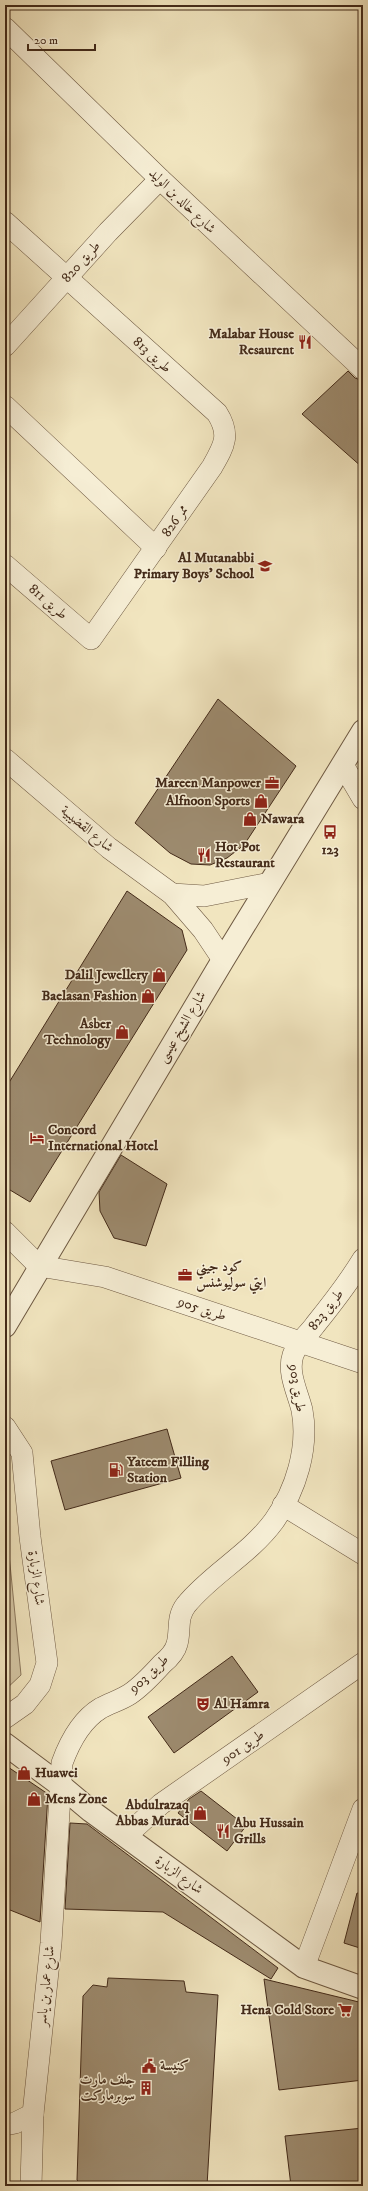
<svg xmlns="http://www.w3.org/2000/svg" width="368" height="2191" font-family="'IM FELL DW Pica',Amiri,serif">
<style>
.green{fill:#d3c5a3;stroke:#8b785e}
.building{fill:#9d8b6f;stroke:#432a19}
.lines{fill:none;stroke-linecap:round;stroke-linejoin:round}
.minor-casing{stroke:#6e5942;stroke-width:22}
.tertiary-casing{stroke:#6e5942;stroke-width:24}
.minor{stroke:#f6eed5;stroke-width:21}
.tertiary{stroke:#f6eed5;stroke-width:22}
.labels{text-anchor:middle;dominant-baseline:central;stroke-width:3;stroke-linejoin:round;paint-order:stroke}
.street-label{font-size:14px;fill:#432a19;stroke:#f6eed5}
.poi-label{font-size:14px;font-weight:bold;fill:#432a19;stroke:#f6eed5;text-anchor:end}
</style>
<rect width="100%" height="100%" fill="#f1e5bf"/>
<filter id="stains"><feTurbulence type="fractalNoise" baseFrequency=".005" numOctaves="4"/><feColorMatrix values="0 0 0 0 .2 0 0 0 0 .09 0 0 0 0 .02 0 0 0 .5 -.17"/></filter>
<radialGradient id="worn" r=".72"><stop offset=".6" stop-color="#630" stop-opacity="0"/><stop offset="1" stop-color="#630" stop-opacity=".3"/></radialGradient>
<path class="green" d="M5,1514L21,1675L5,1690Z"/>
<g class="building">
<path d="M348,371L355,378L363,381V468L302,414Z"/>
<path d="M218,699L296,766L244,845L227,858L210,865L191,864L170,853L135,823Z"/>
<path d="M127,891L182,930L187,950L30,1202L5,1187V1089Z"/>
<path d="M121,1155L167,1184L146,1246L114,1238L100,1211L99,1192Z"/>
<path d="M167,1429L181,1478L65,1510L51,1461Z"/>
<path d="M232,1656L258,1692L174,1753L148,1717Z"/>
<path d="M5,1765L48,1794L40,1922L5,1908Z"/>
<path d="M201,1791L246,1826L227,1851L178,1813L189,1799Z"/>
<path d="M70,1823L87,1824L278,1968L271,1979L163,1912L65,1909Z"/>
<path d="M357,1893L363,1894V1949L344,1943Z"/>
<path d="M108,1978L184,1981L186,1992L218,1995L207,2186H82L77,2180L83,1996L93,1985L107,1987Z"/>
<path d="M264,1979L363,2003V2080L279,2090Z"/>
<path d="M363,2128V2186H291L285,2136Z"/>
</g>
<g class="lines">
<defs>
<g id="minor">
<path d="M5,28L160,179L363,369"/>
<path d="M5,222L217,413C231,435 224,446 212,467L91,639L5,565"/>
<path d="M5,346L108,232L160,179"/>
<path d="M5,406L156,548"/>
<path d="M5,759L109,848L172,894L203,930L223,960"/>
<path d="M343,765L363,799"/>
<path d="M172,894L204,896L270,883"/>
<path d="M5,1232L39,1266L105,1277L363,1363"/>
<path d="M5,1427L22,1453L30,1537L47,1663L40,1685L25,1704L5,1718"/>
<path d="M283,1505L363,1554"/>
<path d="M126,1836L161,1804L363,1663"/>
<path d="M304,1967L363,1809"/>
<path d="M5,2125L15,2123L33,2114"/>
<path d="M31,2186L33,2114L51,1943L62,1763C70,1741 81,1720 101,1708C110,1703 121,1700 130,1694C142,1686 152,1675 162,1664C168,1659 175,1652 177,1644C181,1630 176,1618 186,1605C211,1574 249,1555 274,1521C296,1490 309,1448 302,1410C298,1393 287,1373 293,1355C297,1343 308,1335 315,1325C332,1304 349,1282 363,1259"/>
</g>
<g id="tertiary">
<path d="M5,1326L223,960L363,731"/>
<path d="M5,1744L60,1785L91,1811L304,1967L363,1988"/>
</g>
</defs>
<use href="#minor" class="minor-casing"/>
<use href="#tertiary" class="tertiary-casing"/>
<use href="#minor" class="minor"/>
<use href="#tertiary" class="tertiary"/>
</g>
<defs>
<symbol id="restaurant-bare" viewBox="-9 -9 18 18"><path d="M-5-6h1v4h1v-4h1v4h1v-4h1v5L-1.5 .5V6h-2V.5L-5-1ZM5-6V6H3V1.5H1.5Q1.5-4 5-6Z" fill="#8f2418" stroke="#f6eed5" stroke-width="2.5" paint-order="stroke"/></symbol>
<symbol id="school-bare" viewBox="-9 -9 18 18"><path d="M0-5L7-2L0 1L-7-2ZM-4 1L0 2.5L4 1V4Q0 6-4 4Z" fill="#8f2418" stroke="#f6eed5" stroke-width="2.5" paint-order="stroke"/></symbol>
<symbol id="office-bare" viewBox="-9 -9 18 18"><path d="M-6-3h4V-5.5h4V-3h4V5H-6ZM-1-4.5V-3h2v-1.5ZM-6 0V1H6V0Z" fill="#8f2418" stroke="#f6eed5" stroke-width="2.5" paint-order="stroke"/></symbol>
<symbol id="shop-bare" viewBox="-9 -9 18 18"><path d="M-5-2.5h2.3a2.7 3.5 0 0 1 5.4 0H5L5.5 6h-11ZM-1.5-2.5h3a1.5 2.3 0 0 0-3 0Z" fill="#8f2418" stroke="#f6eed5" stroke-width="2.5" paint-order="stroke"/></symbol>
<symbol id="bus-bare" viewBox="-9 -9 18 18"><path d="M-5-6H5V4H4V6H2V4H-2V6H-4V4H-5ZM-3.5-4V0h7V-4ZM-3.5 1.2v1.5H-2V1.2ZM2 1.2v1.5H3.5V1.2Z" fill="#8f2418" stroke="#f6eed5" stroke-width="2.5" paint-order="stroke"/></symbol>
<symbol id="hotel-bare" viewBox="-9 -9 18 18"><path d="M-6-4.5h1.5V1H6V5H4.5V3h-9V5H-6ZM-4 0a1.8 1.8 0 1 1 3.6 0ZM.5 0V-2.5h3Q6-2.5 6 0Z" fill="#8f2418" stroke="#f6eed5" stroke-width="2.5" paint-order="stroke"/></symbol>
<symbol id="fuel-bare" viewBox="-9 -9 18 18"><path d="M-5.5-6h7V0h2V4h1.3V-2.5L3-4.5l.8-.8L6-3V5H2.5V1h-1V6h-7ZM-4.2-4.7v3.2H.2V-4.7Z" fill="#8f2418" stroke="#f6eed5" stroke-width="2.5" paint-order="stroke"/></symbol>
<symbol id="theatre-bare" viewBox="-9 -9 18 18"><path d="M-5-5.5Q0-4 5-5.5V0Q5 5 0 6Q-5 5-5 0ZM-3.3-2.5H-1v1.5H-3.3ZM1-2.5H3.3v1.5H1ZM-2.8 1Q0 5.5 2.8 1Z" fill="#8f2418" stroke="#f6eed5" stroke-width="2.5" paint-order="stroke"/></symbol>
<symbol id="supermarket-bare" viewBox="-9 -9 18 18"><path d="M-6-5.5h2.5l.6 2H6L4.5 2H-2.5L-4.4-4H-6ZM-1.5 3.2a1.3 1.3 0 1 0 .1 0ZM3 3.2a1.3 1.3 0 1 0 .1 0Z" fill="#8f2418" stroke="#f6eed5" stroke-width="2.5" paint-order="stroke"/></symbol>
<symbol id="civic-bare" viewBox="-9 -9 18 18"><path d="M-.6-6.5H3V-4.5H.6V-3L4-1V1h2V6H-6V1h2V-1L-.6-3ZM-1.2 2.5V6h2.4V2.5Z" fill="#8f2418" stroke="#f6eed5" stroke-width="2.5" paint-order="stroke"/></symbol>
<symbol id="building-bare" viewBox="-9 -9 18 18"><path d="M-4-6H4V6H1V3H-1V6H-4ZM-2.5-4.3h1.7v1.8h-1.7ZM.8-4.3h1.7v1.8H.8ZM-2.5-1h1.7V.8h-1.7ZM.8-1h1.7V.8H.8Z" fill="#8f2418" stroke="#f6eed5" stroke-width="2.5" paint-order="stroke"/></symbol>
</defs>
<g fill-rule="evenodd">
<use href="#restaurant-bare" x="295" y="332" width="20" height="20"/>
<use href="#school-bare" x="255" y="556" width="20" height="20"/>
<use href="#office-bare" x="262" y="773" width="20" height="20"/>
<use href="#shop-bare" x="251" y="791" width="20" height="20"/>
<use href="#shop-bare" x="240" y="809" width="20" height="20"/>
<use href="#bus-bare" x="320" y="822" width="20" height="20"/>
<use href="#restaurant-bare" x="194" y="845" width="20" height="20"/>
<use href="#shop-bare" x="149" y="965" width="20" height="20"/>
<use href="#shop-bare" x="138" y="986" width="20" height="20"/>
<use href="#shop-bare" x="112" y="1022" width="20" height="20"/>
<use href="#hotel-bare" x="27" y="1128" width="20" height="20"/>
<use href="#office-bare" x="175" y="1265" width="20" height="20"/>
<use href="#fuel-bare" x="106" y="1460" width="20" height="20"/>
<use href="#theatre-bare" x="193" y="1694" width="20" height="20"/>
<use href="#shop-bare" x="14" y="1763" width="20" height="20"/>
<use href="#shop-bare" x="24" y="1789" width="20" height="20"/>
<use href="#shop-bare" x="190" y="1803" width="20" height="20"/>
<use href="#restaurant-bare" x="213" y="1821" width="20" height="20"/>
<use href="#supermarket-bare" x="335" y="2000" width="20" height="20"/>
<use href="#civic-bare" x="139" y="2056" width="20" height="20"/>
<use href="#building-bare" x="136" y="2078" width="20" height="20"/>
</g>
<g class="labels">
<g class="street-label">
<text transform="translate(182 201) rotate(44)">شارع خالد بن الوليد</text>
<text transform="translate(81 262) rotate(-48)">طريق 820</text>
<text transform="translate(152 355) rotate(42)">طريق 813</text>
<text transform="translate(175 521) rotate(-55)">ممر 826</text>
<text transform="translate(48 602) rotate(41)">طريق 811</text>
<text transform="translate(87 829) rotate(40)">شارع القضيبية</text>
<text transform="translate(182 1027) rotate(-59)">شارع الشيخ عيسى</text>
<text transform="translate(202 1309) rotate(18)">طريق 905</text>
<text transform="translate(326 1310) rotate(-52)">طريق 823</text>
<text transform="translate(297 1388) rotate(81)">طريق 903</text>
<text transform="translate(36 1578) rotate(82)">شارع الزبارة</text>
<text transform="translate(149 1674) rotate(-43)">طريق 903</text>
<text transform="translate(243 1747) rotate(-35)">طريق 901</text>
<text transform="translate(179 1875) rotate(36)">شارع الزبارة</text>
<text transform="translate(46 1986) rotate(-84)">شارع عمار بن ياسر</text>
</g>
<g class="poi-label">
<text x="294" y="334">Malabar House<tspan x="294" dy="16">Resaurent</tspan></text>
<text x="254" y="558">Al Mutanabbi<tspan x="254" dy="16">Primary Boys' School</tspan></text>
<text x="261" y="783">Mareen Manpower</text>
<text x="250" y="801">Alfnoon Sports</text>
<text x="261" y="819" text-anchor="start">Nawara</text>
<text x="215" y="847" text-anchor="start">Hot Pot<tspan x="215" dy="16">Restaurant</tspan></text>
<text x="330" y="850" text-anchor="middle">123</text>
<text x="148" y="975">Dalil Jewellery</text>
<text x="137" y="996">Baelasan Fashion</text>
<text x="111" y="1024">Asber<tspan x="111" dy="16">Technology</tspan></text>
<text x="48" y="1130" text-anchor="start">Concord<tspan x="48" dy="16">International Hotel</tspan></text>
<text x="196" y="1267" text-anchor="start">كود جيني<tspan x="196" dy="16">ايتي سوليوشنس</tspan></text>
<text x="127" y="1462" text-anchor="start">Yateem Filling<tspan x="127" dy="16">Station</tspan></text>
<text x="214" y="1704" text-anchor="start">Al Hamra</text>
<text x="35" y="1773" text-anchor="start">Huawei</text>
<text x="45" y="1799" text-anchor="start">Mens Zone</text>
<text x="189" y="1805">Abdulrazaq<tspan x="189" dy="16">Abbas Murad</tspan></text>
<text x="234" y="1823" text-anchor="start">Abu Hussain<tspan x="234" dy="16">Grills</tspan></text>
<text x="334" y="2010">Hena Cold Store</text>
<text x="160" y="2066" text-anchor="start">كنيسة</text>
<text x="135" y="2080">جلف مارت<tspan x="135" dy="16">سوبرماركت</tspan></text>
</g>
</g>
<rect width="368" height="2191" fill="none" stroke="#f1e5bf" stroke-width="20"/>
<rect x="6" y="6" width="356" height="2179" fill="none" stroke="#432a19" stroke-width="2"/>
<rect x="10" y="10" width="348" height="2171" fill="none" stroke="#432a19"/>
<path d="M28 44v6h67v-6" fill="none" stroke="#432a19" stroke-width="2"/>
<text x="34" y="44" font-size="12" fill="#432a19" stroke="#f6eed5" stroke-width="3" paint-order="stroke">20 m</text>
<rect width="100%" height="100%" filter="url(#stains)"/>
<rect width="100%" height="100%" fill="url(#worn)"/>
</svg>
